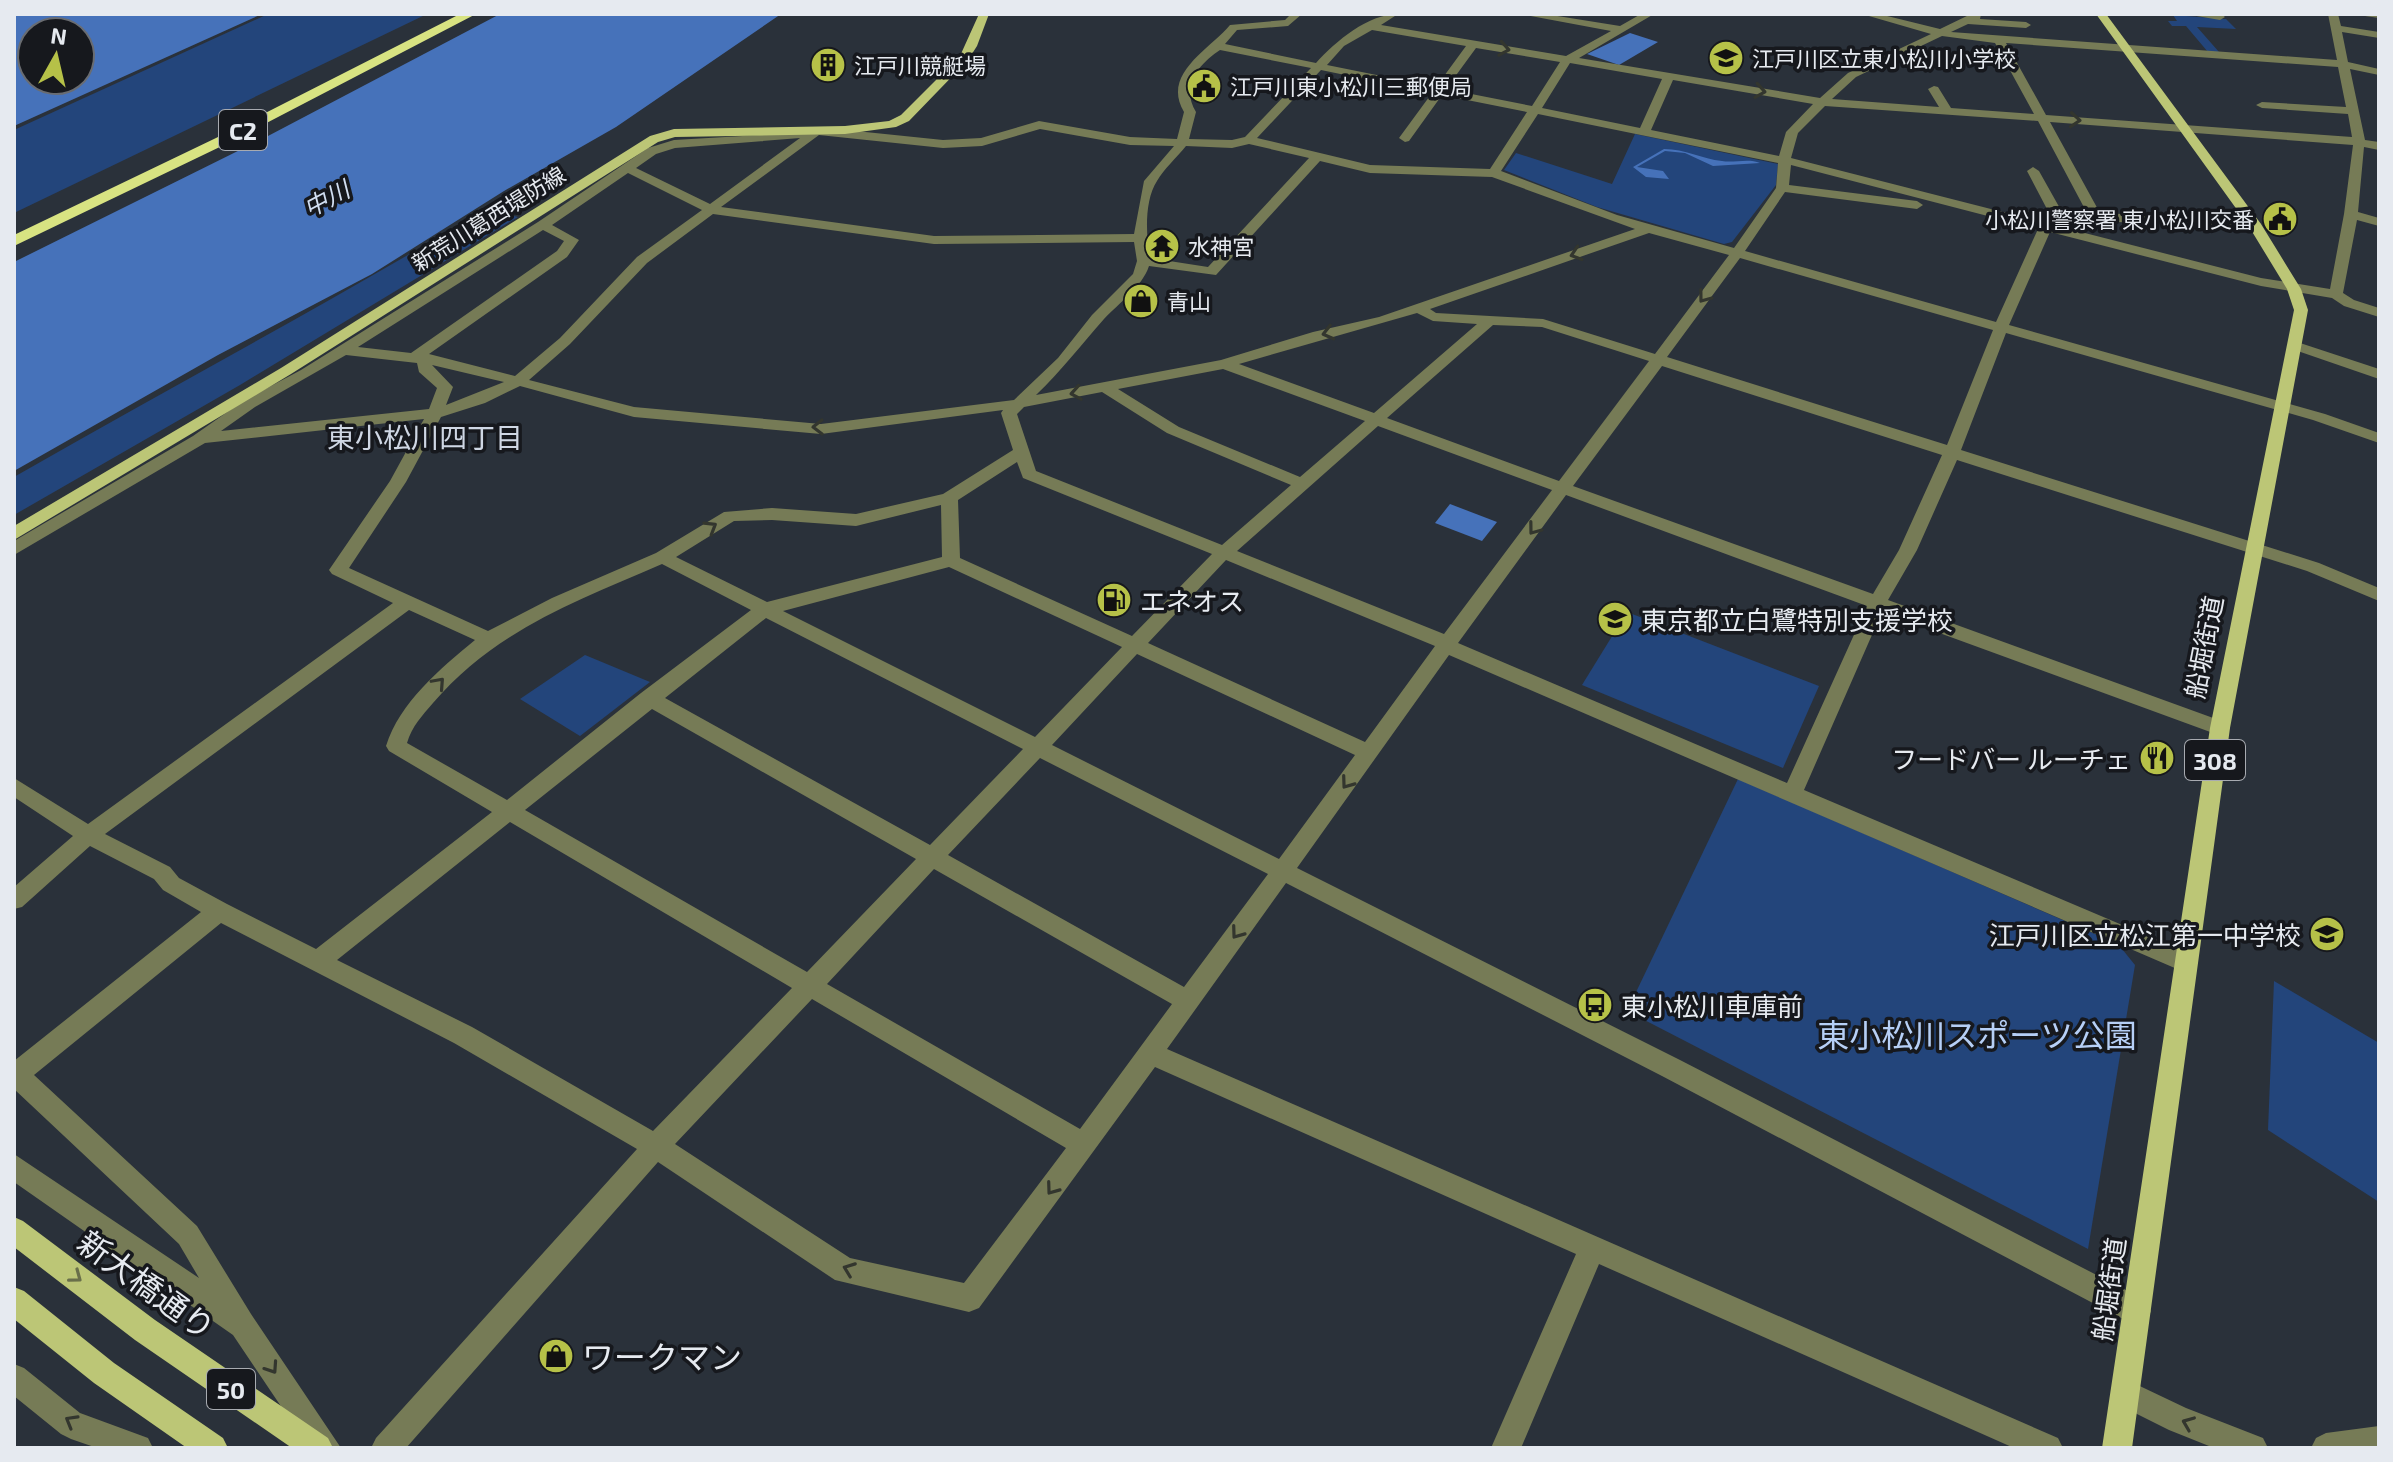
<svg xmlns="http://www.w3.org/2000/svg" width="2393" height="1462" font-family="'Exo 2','Noto Sans JP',sans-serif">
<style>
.green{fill:#23457b}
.water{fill:#4672ba;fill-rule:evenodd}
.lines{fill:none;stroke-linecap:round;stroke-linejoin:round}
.minor{fill:#767b56;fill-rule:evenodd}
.major{fill:#bcc676;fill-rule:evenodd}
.highway{fill:#d8e382;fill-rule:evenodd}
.oneway{stroke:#33362e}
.oneway2{stroke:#696f4a}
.labels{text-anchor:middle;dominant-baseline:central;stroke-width:7;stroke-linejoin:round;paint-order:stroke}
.far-poi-label{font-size:22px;fill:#e6eaf0;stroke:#16181d;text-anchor:start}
.far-street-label{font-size:22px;fill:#e6eaf0;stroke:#16181d}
.shield{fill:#16181d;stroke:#a8abb1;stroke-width:2}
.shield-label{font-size:24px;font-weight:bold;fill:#e6eaf0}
.far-water-label{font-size:24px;font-style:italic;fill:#d2dff2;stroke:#16181d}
.poi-label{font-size:26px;fill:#e6eaf0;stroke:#16181d;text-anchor:start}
.street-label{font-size:26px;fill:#e6eaf0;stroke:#16181d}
.neighbourhood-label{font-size:28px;fill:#cfd7e4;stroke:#16181d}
.near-park-label{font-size:32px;fill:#b6cff6;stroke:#16181d}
.near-street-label{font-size:32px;fill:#e6eaf0;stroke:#16181d}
.near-poi-label{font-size:32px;fill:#e6eaf0;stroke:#16181d;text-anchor:start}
</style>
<rect width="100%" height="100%" fill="#2a313a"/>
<g class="green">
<path d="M268,14H427L14,213V130Z"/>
<path d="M2173,15L2226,19L2236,29L2197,27L2219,52H2208L2186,26H2172L2168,21H2177Z"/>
<path d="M1635,134L1778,164L1776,185L1732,242L1724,244L1597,207L1504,170L1516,153L1612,184Z"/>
<path d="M486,209L518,217L240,385L14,515V477C171,387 331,302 486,209Z"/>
<path d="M1627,612L1819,686L1783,768L1582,685Z"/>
<path d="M585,655L650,682L580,736L520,699Z"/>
<path d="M1738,779L2118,944L2135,965L2088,1249L1627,1011Z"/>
<path d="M2274,981L2379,1043V1202L2268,1130Z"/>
</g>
<g class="water">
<path d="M14,14H262L14,126ZM32,32H80V80H32Z"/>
<path d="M500,14H781L616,127L504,191L372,274L218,355L14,471V262L268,136Z"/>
<path d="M1630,33L1658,42L1619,65L1587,54Z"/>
<path d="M1664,149C1685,149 1702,159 1722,161C1734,163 1749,158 1760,163L1713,166L1685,153L1665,151L1637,167L1663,171L1669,179L1646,177L1633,167Z"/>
<path d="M1450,504L1497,522L1482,541L1435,523Z"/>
</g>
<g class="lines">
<g class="minor">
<path d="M1291,14H1302L1288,26L1237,30L1225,44L1316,63C1336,41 1368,14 1398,14L1381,25L1566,56L1611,31L1520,14H1545L1620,26L1641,14H1654L1579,58L1820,98L1848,73L1931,34L1862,14H1879L1940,29L1971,14H1981L1980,19L2026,22L2031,25L2026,28L1968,24L1951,32L2337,60L2328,14H2338L2341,26L2379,32V38L2342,32L2348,62L2379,69V75L2350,69L2365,140L2379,142V150L2364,147L2358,212L2379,218V226L2357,220L2343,293L2354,300L2379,308V317L2344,306L2332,298L2261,286L2050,232L2009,325L2325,414L2379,433V443L2313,420L2006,333L1961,450L2319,563L2379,588V601L2307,571L1957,460L1917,550L1888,600L2227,723L2230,728L2227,733H2213L1882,612L1804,790L2193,955L2197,962L2193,969L2185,972L2177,969L1449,655L1297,868L1680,1060L2147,1301L2151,1311L2147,1321L2137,1325L2127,1321L1662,1076L1286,883L1167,1049L2058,1438L2063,1448H2014L1599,1264L1521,1448H1491L1576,1254L1155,1067L979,1308L969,1312L835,1280L658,1162L406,1448H371L376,1438L637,1149L454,1043L221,923L34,1075L197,1226L251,1314L341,1448H309L233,1335L14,1182V1154L199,1278L179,1244L14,1089V1061L201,912L163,890L154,879L90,846L22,907L14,909V887L73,836L14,797V778L88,824L393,603L332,574L329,570L390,481L424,419L205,443L14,555V541L193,436L243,401L301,370L538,222L648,148L674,140L777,134L817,127L943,140L981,138L1039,121L1130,137L1177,139L1184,112C1161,74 1210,49 1230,25L1285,20ZM1372,30L1466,46L1436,87L1327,65L1344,46ZM1942,36L1995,43L2034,114L1951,108L1938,87L1934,86L1928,89L1939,107L1832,99L1856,77ZM2006,43L2338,67L2346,107L2262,102L2256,105L2262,108L2348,114L2352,137L2046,115ZM1476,48L1560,62L1532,106L1446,89ZM1220,50L1311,68L1245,137L1232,140L1189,139L1196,112C1180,86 1199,64 1220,50ZM1570,63L1662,79L1640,128L1542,108ZM1321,70L1432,93L1399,138L1405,142L1409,141L1442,95L1527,112L1490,169L1370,165L1257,138ZM1673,80L1813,104L1786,132L1779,156L1651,130ZM1825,106L2038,121L2087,213L2062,212L2039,171L2033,167L2027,171L2048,211H2024V217L2029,218L2254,228L2261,224L2254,220L2100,213L2050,122L2353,145L2344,214L2330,289L2261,278L1791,158L1798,133ZM1538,114L1778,163L1776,188L1734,248L1617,215L1501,171ZM1040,129L1130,145L1174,146L1144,181L1134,234L934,236L721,207L819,135L943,148L982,146ZM800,138L710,204L636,168L656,154L675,148ZM1249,144L1309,158L1208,267L1150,258C1146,236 1144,201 1157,181C1164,169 1177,157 1186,146L1232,148ZM1320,161L1370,173L1492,177L1635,229L1379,317L1313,332L1221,360L1036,395C1061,371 1081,345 1104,319C1119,303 1142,287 1149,266L1216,275ZM1791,165L2038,229L1996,322L1745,251L1785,192L1917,209L1923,205L1917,201L1789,185ZM628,173L702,210L637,257L560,338L515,376L429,354L567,257L579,240L552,225ZM713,214L934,244L1134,242L1137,261L1133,274L1092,315L1058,358L1014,400L821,424L634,407L529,380L570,344L647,263ZM543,230L564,241L557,251L411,353L358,347ZM1649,233L1729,255L1655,354L1543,319L1436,313L1430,309ZM1740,258L1993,330L1947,445L1667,357ZM1417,313L1433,321L1477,324L1374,413L1239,364ZM1493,325L1542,327L1649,361L1559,481L1387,418ZM346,355L417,363L419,372L437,388L429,409L221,431L255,407ZM432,365L504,382L446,405L453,387ZM1662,366L1942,455L1899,550L1873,594L1573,486ZM1223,369L1365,421L1300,477L1179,427L1118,389ZM520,386L634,417L821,434L1003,410L1001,413L1013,450L943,494L856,514L772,508L724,512L656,553L552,598L488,631L349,568L406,482L441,417L485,403ZM1102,392L1167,433L1291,485L1222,545L1036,471L1017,414L1024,407ZM1378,426L1552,490L1444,634L1237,551ZM1017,462L1023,478L1212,554L1132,636L960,558L958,500ZM1566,495L1867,606L1787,783L1458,643ZM941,505L942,557L767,602L676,557L734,521L772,520L856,526ZM1226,560L1435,646L1365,742L1148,643ZM662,564L751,610L641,693L507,800L407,743C412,726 422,716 433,703C495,630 577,601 662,564ZM949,567L1122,647L1035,737L783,611ZM409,610L475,640C440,669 400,702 386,746L389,751L492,812L316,949L227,904L179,878L170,867L105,834ZM766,618L1023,749L930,845L665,698ZM1137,654L1355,755L1279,859L1052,745ZM652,709L916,859L807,972L525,810ZM1040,758L1268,874L1184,987L948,855ZM510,822L792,988L653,1131L472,1027L337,960ZM934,869L1172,1004L1080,1129L827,984ZM812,999L1066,1148L964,1283L850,1258L675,1144Z"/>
<path d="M2185,14H2221L2225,17L2220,20Z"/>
<path d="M2364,14H2379V18L2365,16Z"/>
<path d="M2294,341L2379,369V379L2289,348V342Z"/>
<path d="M14,1364L24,1368L80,1413L148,1438L153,1448H97L71,1439L61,1434L14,1396Z"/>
<path d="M2125,1379L2186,1408L2263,1438L2268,1448H2214L2169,1430L2115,1403L2111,1393L2115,1383Z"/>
<path d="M2379,1426V1448H2311L2316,1438L2326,1433Z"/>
</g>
<g class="major">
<path d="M979,14H989L977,46L968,60L909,121L896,127L845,134L675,137L658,142L291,374L14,540V526L281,368L650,136L674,129L845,126L889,121L901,115L960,56Z"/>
<path d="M2096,14H2106L2261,224L2301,289L2308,310L2230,728L2132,1448H2102L2210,728L2294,310L2287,289L2248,225Z"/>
<path d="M14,1217L23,1221L155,1320L328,1438L333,1448H292L135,1340L14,1247Z"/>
<path d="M14,1287L24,1291L114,1363L223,1438L228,1448H187L94,1383L14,1319Z"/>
</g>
<path class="highway" d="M460,14H476L226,144L14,246V235L216,138Z"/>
</g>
<defs><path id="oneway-chevron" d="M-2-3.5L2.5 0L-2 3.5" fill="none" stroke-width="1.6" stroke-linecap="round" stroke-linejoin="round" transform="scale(2)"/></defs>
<g class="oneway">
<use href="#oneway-chevron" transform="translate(1504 49) rotate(10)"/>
<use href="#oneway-chevron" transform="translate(1760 91) rotate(9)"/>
<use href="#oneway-chevron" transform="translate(2075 120) rotate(4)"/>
<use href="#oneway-chevron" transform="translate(1576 254) rotate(162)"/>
<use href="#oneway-chevron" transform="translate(1704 297) rotate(127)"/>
<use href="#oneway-chevron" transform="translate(1328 333) rotate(166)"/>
<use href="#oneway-chevron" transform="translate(1076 393) rotate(170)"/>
<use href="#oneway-chevron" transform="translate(818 427) rotate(179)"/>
<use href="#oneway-chevron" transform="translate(711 527) rotate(-31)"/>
<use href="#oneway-chevron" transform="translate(1534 529) rotate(127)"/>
<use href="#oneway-chevron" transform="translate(439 683) rotate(-48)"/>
<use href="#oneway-chevron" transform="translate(1347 783) rotate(126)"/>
<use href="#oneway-chevron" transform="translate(1237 933) rotate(126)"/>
<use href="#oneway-chevron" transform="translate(1052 1189) rotate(126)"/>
<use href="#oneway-chevron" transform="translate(849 1269) rotate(-159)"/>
<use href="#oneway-chevron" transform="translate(272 1368) rotate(56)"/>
<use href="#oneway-chevron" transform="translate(71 1421) rotate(-150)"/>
<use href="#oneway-chevron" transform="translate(2188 1423) rotate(-158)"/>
</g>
<use class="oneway2" href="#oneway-chevron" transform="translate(76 1277) rotate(37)"/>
<defs>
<symbol id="school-disc" viewBox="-11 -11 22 22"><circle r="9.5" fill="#b6c148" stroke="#16181d"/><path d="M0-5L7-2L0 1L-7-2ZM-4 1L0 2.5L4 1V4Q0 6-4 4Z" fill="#111"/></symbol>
<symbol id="building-disc" viewBox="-11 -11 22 22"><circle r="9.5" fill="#b6c148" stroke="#16181d"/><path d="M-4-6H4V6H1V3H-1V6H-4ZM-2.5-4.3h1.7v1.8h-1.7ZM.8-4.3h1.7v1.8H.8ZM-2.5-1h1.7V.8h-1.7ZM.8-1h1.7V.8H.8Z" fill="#111"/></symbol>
<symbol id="civic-disc" viewBox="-11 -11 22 22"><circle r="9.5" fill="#b6c148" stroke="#16181d"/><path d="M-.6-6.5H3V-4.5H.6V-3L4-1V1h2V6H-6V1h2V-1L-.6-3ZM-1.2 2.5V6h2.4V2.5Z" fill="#111"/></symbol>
<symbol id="temple-disc" viewBox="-11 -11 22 22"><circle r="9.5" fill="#b6c148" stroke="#16181d"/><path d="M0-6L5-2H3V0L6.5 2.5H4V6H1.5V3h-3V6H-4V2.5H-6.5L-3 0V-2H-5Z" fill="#111"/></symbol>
<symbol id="shop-disc" viewBox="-11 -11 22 22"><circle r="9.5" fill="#b6c148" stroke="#16181d"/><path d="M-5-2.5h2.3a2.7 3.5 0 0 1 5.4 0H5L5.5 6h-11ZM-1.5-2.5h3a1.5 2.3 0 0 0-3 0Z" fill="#111"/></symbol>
<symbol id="fuel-disc" viewBox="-11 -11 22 22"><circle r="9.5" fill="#b6c148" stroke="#16181d"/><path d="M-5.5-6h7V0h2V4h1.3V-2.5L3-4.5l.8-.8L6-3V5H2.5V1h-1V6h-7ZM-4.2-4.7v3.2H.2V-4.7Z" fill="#111"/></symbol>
<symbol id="restaurant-disc" viewBox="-11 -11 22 22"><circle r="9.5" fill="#b6c148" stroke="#16181d"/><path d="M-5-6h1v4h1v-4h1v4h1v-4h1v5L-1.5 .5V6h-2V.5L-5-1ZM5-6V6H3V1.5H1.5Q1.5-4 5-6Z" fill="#111"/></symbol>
<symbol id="bus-disc" viewBox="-11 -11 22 22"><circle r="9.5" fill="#b6c148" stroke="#16181d"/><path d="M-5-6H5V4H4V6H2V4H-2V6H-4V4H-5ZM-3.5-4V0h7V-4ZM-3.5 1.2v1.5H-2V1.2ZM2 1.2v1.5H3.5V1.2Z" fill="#111"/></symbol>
</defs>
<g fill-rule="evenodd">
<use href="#school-disc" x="1706" y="38" width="40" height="40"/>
<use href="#building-disc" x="808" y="45" width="40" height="40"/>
<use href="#civic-disc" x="1184" y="66" width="40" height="40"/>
<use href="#civic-disc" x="2260" y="199" width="40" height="40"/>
<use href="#temple-disc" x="1142" y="226" width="40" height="40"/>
<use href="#shop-disc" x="1121" y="281" width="40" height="40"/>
<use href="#fuel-disc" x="1094" y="580" width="40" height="40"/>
<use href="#school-disc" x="1595" y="599" width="40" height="40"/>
<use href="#restaurant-disc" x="2137" y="738" width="40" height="40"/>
<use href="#school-disc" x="2307" y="914" width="40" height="40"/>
<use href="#bus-disc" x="1575" y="985" width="40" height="40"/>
<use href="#shop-disc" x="536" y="1336" width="40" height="40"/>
</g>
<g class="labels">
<g class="far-poi-label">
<text x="1752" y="58">江戸川区立東小松川小学校</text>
<text x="854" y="65">江戸川競艇場</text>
<text x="1230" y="86">江戸川東小松川三郵便局</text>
<text x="2254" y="219" text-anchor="end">小松川警察署 東小松川交番</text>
<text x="1188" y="246">水神宮</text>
<text x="1167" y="301">青山</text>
</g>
<g class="far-street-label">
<text transform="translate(488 218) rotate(-32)">新荒川葛西堤防線</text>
</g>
<g class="shield">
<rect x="219" y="110" width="48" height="40" rx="6"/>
<rect x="2185" y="740" width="60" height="40" rx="6"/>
<rect x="207" y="1369" width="48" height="40" rx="6"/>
</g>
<g class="shield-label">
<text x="243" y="130">C2</text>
<text x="2215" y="760">308</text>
<text x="231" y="1389">50</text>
</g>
<g class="far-water-label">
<text transform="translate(326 198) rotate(-28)">中川</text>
</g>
<g class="poi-label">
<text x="1140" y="600">エネオス</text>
<text x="1641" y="619">東京都立白鷺特別支援学校</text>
<text x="2131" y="758" text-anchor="end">フードバー ルーチェ</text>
<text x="2301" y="934" text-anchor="end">江戸川区立松江第一中学校</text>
<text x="1621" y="1005">東小松川車庫前</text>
</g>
<g class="street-label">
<text transform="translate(2203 647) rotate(-79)">船堀街道</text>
<text transform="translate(2108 1289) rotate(-82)">船堀街道</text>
</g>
<g class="neighbourhood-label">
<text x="425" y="437">東小松川四丁目</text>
</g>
<g class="near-park-label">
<text x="1977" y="1034">東小松川スポーツ公園</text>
</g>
<g class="near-street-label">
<text transform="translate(147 1284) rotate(36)">新大橋通り</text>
</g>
<g class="near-poi-label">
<text x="582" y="1356">ワークマン</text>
</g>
</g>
<rect width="2393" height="1462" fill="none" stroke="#e6eaf0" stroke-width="32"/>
<g transform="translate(56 56) rotate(8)"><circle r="38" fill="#16181d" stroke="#696c71" stroke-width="2"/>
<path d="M0-6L14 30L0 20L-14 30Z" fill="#b6c148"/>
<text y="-12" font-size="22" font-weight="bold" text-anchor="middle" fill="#e6eaf0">N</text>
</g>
</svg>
